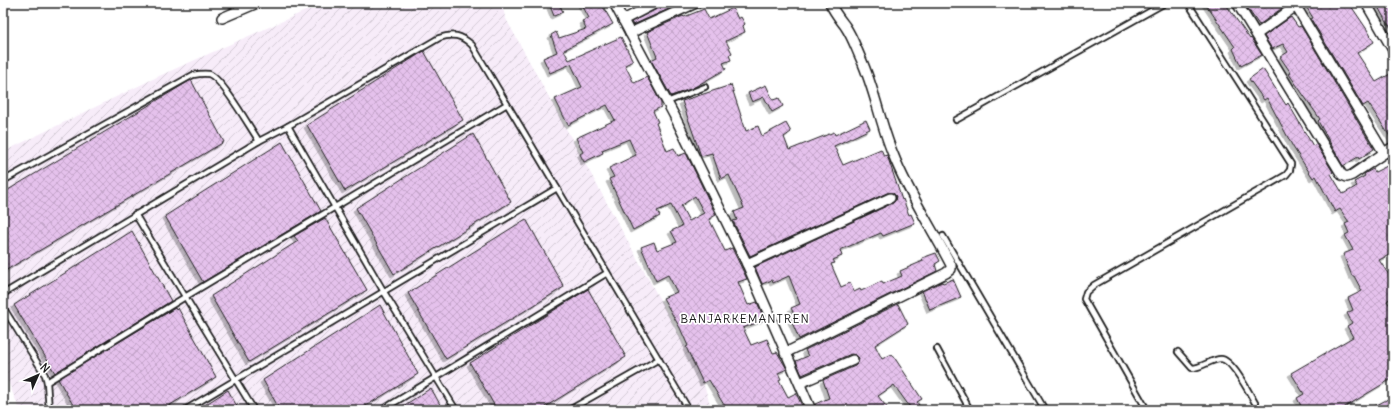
<svg xmlns="http://www.w3.org/2000/svg" width="1396" height="413" font-family="Delius,sans-serif">
<style>
.industrial{fill:url(#industrial-furrows)}
.building{fill:url(#building-cross-hatch);stroke:#1c1c1c;fill-rule:evenodd;filter:url(#shadow)}
.lines{fill:none;stroke-linecap:round;stroke-linejoin:round}
.lane-casing{stroke:#1c1c1c;stroke-width:8}
.street-casing{stroke:#1c1c1c;stroke-width:12}
.lane{stroke:#fff;stroke-width:4.5}
.street{stroke:#fff;stroke-width:9}
.labels{text-anchor:middle;dominant-baseline:central;stroke-width:3.5;stroke-linejoin:round;paint-order:stroke}
.quarter-label{font-size:12px;letter-spacing:1px;fill:#1c1c1c;stroke:#fff}
</style>
<defs>
<pattern id="industrial-furrows" width="10" height="10" patternUnits="userSpaceOnUse"><rect width="10" height="10" fill="#f7ecf9"/><path d="M-1 1l2-2M0 10L10 0M9 11l2-2" fill="none" stroke="#d3cad5"/></pattern>
<pattern id="building-cross-hatch" width="8" height="8" patternUnits="userSpaceOnUse"><rect width="8" height="8" fill="#e5c1ec"/><path d="M0 0l8 8M0 8l8-8" fill="none" stroke="#c4a5ca"/></pattern>
<filter id="shadow"><feDropShadow dx="-3" dy="3" stdDeviation="0" flood-color="#0004"/></filter>
</defs>
<rect width="100%" height="100%" fill="#fff"/>
<filter id="ink" filterUnits="userSpaceOnUse"><feTurbulence type="fractalNoise" baseFrequency=".025" numOctaves="2"/><feDisplacementMap in="SourceGraphic" scale="8" xChannelSelector="R" yChannelSelector="G"/><feConvolveMatrix kernelMatrix="1 2 1 2 8 2 1 2 1" color-interpolation-filters="sRGB"/></filter>
<g filter="url(#ink)">
<path class="industrial" d="M323,3H502L505,17L700,373L712,410H20L3,370V152L159,76Z"/>
<g class="building">
<path d="M559,3L563,12L554,16L550,6Z"/>
<path d="M581,3H601L613,24L564,50L569,60L621,37L633,61L625,65L634,83L647,77L661,103V107L653,111L658,122L656,123L667,151L674,148L678,156L686,153L716,215L709,219L725,251L732,248L747,279L738,282L748,305L757,302L760,309L764,320L743,328L751,345L767,339L773,353L777,352L787,369L778,373L781,379L779,380L788,397L796,393L803,408L799,410H727L709,380L703,383L686,347L688,346L680,328L663,298L677,292L668,275L656,281L641,247L654,242L657,250L677,242L671,231L682,226L671,205L657,211L660,216L633,230L609,179L614,177L609,168L636,155L629,139L602,150L603,153L584,162L580,154L583,152L576,138L615,120L607,105L568,125L555,99L582,87L571,64L550,73L543,58L557,52L551,35L556,32L559,38L586,29L582,21L589,18ZM695,196L704,213L689,221L681,206Z"/>
<path d="M662,3H677L678,5L633,25L631,22L659,8Z"/>
<path d="M1205,3H1225L1250,39L1251,38L1262,55L1241,66L1233,49L1235,47Z"/>
<path d="M1244,3H1283L1285,6L1259,25Z"/>
<path d="M1304,3H1349L1368,31L1374,42L1357,53L1376,82L1390,74L1393,78V141L1368,103L1363,106L1311,19L1313,18Z"/>
<path d="M1376,3H1393V31L1383,16Z"/>
<path d="M733,8L738,19L741,17L745,24L743,26L745,32L726,41L732,53L729,55L731,60L723,63L726,69L691,89L671,96L651,60L657,57L647,32L683,16L684,17L704,9L709,19Z"/>
<path d="M1291,17L1298,27L1301,26L1374,149L1359,159L1358,157L1343,166L1318,121L1320,119L1289,74L1291,73L1280,57L1288,52L1283,44L1272,49L1264,36Z"/>
<path d="M424,51L463,120L345,191L307,125Z"/>
<path d="M1263,69L1286,105L1288,103L1313,146L1316,144L1333,172L1331,174L1343,194L1357,186L1354,182L1365,176L1364,174L1373,169L1375,172L1393,163V253L1379,260L1393,281V296L1387,301L1393,310V347L1389,350L1393,357V378L1340,410H1303L1297,398L1304,394L1291,373L1353,337L1347,326L1352,323L1347,313L1353,310L1348,298L1362,291L1354,276H1352L1343,254L1353,250L1345,235L1349,233L1345,224L1349,222L1340,209L1335,212L1316,176L1313,178L1293,147L1267,98L1264,100L1249,79Z"/>
<path d="M191,80L224,142L3,272V193Z"/>
<path d="M731,85L746,131L758,126L762,136L786,123L791,132L784,137L789,150L834,132L835,135L866,120L870,129L834,146L843,165L881,149L884,156L887,155L902,200L903,199L909,215L911,214L915,223L883,236L881,233L840,250L842,256L833,260L835,263L831,264L841,287L850,283L854,292L860,289L861,291L882,281L883,284L902,276L900,271L923,261L922,258L936,253L940,261L935,264L937,271L799,339L791,320L796,318L791,308L800,304L789,276L773,283L772,280L762,284L755,267L893,203L895,201L896,196L893,193H887L750,256L733,221L737,220L734,212L744,208L729,175L721,179L712,153L701,156L682,101Z"/>
<path d="M766,85L773,100L779,98L783,106L772,112L764,97L752,102L748,93Z"/>
<path d="M473,134L511,202L394,274L356,208Z"/>
<path d="M282,142L321,211L203,282L165,216Z"/>
<path d="M325,218L367,290L249,362L211,296L298,241L294,236Z"/>
<path d="M526,219L564,287L446,359L408,293Z"/>
<path d="M132,231L171,301L55,373L14,305Z"/>
<path d="M953,279L961,297L930,310L922,291L942,282L943,283Z"/>
<path d="M588,289L626,357L540,410H497L470,363Z"/>
<path d="M898,304L908,324L875,345L882,359L892,354L922,399L917,402L922,410H912L894,385L878,396L889,410H817L815,404L829,398L823,380L855,366L858,363L859,358L856,355L851,354L802,375L796,361L808,356L805,350Z"/>
<path d="M380,305L418,374L359,410H280L263,380Z"/>
<path d="M175,308L176,310L178,308L216,377L162,410H76L58,379Z"/>
<path d="M431,388L443,410H397Z"/>
<path d="M228,390L239,410H197Z"/>
<path d="M1390,398L1393,403V410H1367Z"/>
</g>
<g class="lines">
<defs>
<g id="lane">
<path d="M667,102L705,87"/>
<path d="M956,120L1165,3"/>
<path d="M288,126L384,292L456,410"/>
<path d="M3,181L193,75C198,74 203,73 209,74C222,78 250,128 259,141"/>
<path d="M135,214L254,410"/>
<path d="M943,236L1045,410"/>
<path d="M3,294L259,141L288,126L439,38C453,33 461,35 472,45L689,410"/>
<path d="M3,307L45,375L47,382L49,410"/>
<path d="M937,349L970,410"/>
<path d="M1178,352L1192,368C1202,368 1211,359 1221,359C1233,359 1253,400 1259,410"/>
<path d="M47,382L185,297L507,104"/>
<path d="M185,410L557,188"/>
<path d="M382,410L607,273"/>
<path d="M569,410L659,359"/>
<path d="M1147,410L1084,299L1086,292L1094,285L1286,175L1290,170L1291,164L1188,3"/>
</g>
<g id="street">
<path d="M614,3L674,115L747,264L811,410"/>
<path d="M1237,3L1342,175L1347,177L1352,175L1393,147"/>
<path d="M1294,3L1384,153"/>
<path d="M1366,3L1393,50"/>
<path d="M222,18L257,3"/>
<path d="M623,20L656,3"/>
<path d="M630,33L696,3"/>
<path d="M1257,34L1296,6"/>
<path d="M747,264L890,198"/>
<path d="M785,353L946,273L951,269V265C932,228 908,193 893,154C880,123 875,90 861,59C856,48 852,36 845,26C839,18 834,12 830,3"/>
<path d="M800,383L853,360"/>
</g>
</defs>
<use href="#lane" class="lane-casing"/>
<use href="#street" class="street-casing"/>
<use href="#lane" class="lane"/>
<use href="#street" class="street"/>
</g>
</g>
<g class="labels">
<g class="quarter-label">
<text x="745" y="318">BANJARKEMANTREN</text>
</g>
</g>
<rect width="1396" height="413" fill="none" stroke="#fff" stroke-width="16"/>
<rect x="8" y="8" width="1380" height="397" fill="none" stroke="#1c1c1c" stroke-width="1.5" filter="url(#ink)"/>
<g transform="translate(38 375) rotate(45)" stroke="#ffffff" stroke-width="3" paint-order="stroke">
<path d="M0-3L7 15L0 10L-7 15Z" fill="#1c1c1c"/>
<text y="-6" font-size="11" font-weight="bold" text-anchor="middle" fill="#1c1c1c">N</text>
</g>
</svg>
